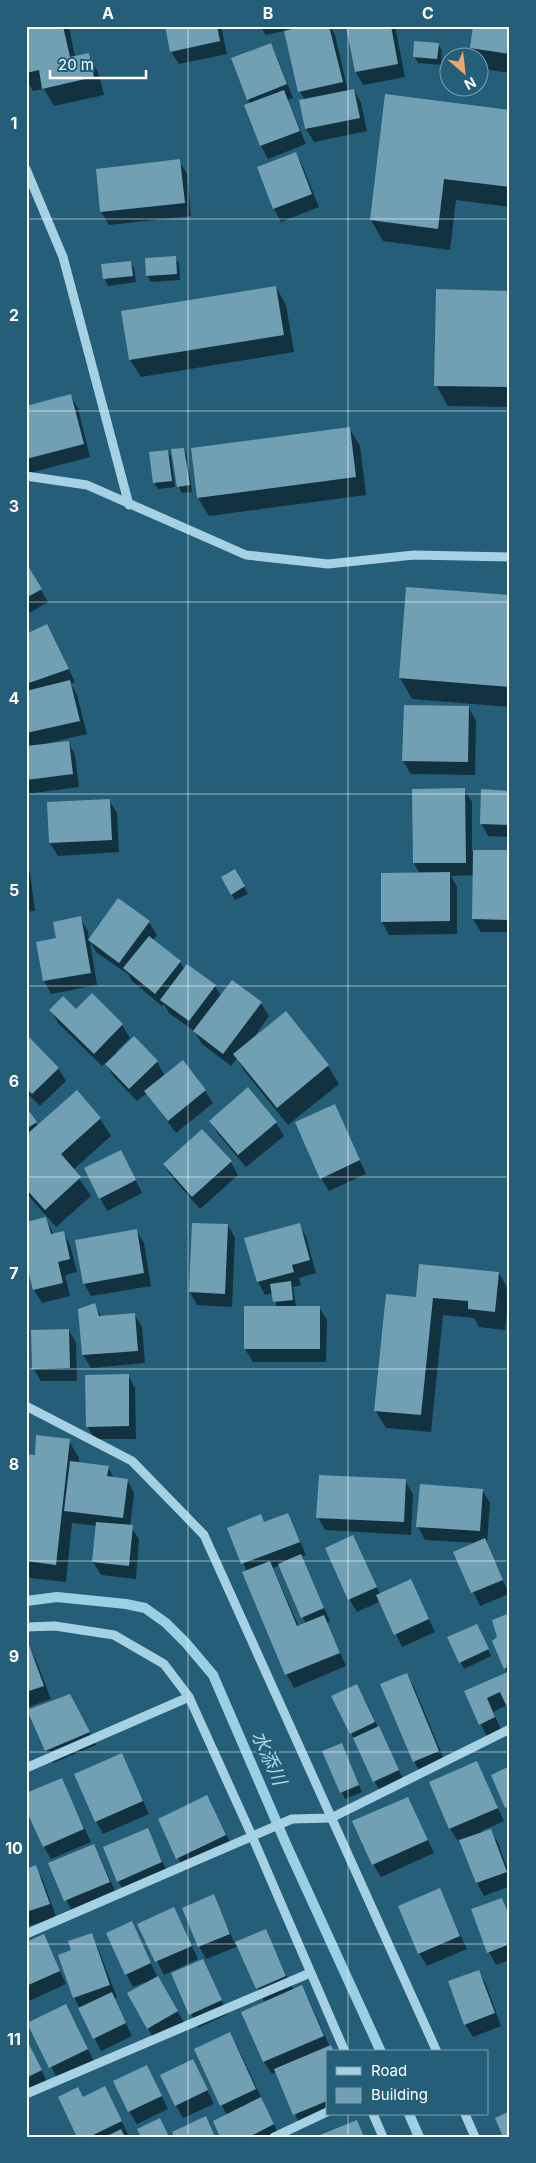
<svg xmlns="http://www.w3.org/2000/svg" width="536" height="2163" font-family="Inter,'Noto Sans JP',sans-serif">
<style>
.shadow{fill:#0007;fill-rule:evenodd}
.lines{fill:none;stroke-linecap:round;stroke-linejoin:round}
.stream{stroke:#9acfe4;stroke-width:10}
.building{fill:#71a0b5}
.minor{stroke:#a6d1e4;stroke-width:9}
.grid{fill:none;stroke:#fff;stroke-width:1;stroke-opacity:0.55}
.labels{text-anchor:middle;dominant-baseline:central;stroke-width:5;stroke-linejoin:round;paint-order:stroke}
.water-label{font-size:19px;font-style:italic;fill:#b1daec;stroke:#245e78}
.neatline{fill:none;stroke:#fff;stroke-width:2}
.grid-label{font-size:16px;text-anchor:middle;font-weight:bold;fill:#fff}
</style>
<rect width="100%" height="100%" fill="#245e78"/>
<g class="shadow">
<path d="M26,26H69L75,57L88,54L98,72L104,95L54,106L44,89L33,91L26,79Z"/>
<path d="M166,26H221L227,54L179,64L171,52Z"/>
<path d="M260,26H330L335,35L348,91L354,90L361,103L367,131L314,142L306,129L301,101L305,100L300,92L285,31L266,35Z"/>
<path d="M348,26H395L405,77L363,85L356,72Z"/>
<path d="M510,26V73L483,69L478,58L471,48Z"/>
<path d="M270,44L277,57L293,98L288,100L306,144L268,159L261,146L246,106L250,104L248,99Z"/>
<path d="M438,44L442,51L441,65L418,63L414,56Z"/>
<path d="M510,111V207L456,200L450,250L383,241L371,220Z"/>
<path d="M296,154L303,167L319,207L281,222L274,209Z"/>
<path d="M179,161L187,174L191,216L109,225L101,212Z"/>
<path d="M175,257L179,264L180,280L151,282L147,276Z"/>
<path d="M130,262L134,268L136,282L108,286L105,279L103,265Z"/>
<path d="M276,287L286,305L294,352L141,377L130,360Z"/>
<path d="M510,292V407L448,406L436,385Z"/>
<path d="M70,395L78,408L90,457L26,474V407Z"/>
<path d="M349,428L360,446L366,495L209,516L198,498L192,449Z"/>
<path d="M184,449L187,456L192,492L182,493L178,486Z"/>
<path d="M168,451L171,457L175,487L158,489L154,483Z"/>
<path d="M26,565L48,602L26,615Z"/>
<path d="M510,596V707L412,699L400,678Z"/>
<path d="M26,636L54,638L75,682L71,684L77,695L87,734L48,743V745L68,742L75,755L79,787L26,794Z"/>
<path d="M469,708L476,721L475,775L411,774L403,761Z"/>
<path d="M464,790L472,802V851L510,852V932H481L473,919L474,875L451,876L457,887V934L389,935L382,922L420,874L414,863L413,791Z"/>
<path d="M510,792V837L488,836L481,823Z"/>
<path d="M109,800L117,813L119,852L58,856L50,843L48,804Z"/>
<path d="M26,865L30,873L35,911L26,912Z"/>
<path d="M235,871L248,894L235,900L222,878Z"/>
<path d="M119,900L149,922L157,935L153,940L180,962L184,969L215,986L221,996L261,1003L269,1016L252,1040L285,1013L328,1066L339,1084L288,1125L245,1072L237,1058L231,1066L202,1044L194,1031L169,1013L164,1004L162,1006L132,981L128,974L97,953L90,942L97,985L51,994L44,981L37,943L57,939L80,918L88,931L89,940Z"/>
<path d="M92,995L122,1025L130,1038L116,1052L118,1053L134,1038L157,1062L165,1076L183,1062L205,1091L213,1103L176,1133L147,1093L137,1101L114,1077L105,1063L102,1066L58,1023L51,1010L76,1011Z"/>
<path d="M26,1036L58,1068L66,1081L40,1106L26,1092Z"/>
<path d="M248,1089L276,1123L284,1136L246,1167L218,1134L210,1121Z"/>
<path d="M77,1092L100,1119L111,1136L73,1170L91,1196L56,1227L26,1193V1109L38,1126Z"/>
<path d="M341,1119L366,1174L329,1191L321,1178Z"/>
<path d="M231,1162L238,1175L200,1209L172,1177L164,1165Z"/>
<path d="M128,1164L142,1193L107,1211L100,1198Z"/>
<path d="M46,1219L54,1235L63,1232L70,1245L77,1272L65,1275L70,1296L42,1303L34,1290L29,1270L26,1271V1223Z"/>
<path d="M193,1224L228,1225L235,1238L232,1307L197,1305L190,1292Z"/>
<path d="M299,1224L306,1237L316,1273L299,1278L301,1285L293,1287L296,1307H319L327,1320L326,1362H253L245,1349L277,1307L273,1293L265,1295L258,1282Z"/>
<path d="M136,1230L144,1243L151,1286L91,1296L84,1283Z"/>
<path d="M499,1273L509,1291L505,1330L479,1327L474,1318L443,1315L431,1432L386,1428L375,1410L417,1298Z"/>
<path d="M94,1305L102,1317L134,1314L142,1327L145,1363L91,1368L83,1355Z"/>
<path d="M69,1330L76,1343L77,1381H41L33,1368Z"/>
<path d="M128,1375L135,1388L136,1439H95L87,1426Z"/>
<path d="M69,1441L79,1458V1463L108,1467L114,1478L127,1480L134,1493L130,1526L139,1539L136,1579L101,1575L93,1562L97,1526L72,1523L66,1582L30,1578L26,1571V1470L36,1456Z"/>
<path d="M405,1481L413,1494L411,1535L325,1530L318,1517Z"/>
<path d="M482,1490L490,1503L487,1544L509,1594L480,1606L455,1553L477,1543L425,1540L418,1527Z"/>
<path d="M288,1515L306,1555L301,1557L330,1621L327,1623L346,1666L294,1688L287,1675L244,1573L247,1572L229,1529L265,1524ZM280,1565L306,1624L299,1627L273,1568Z"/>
<path d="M352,1537L380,1594L411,1581L435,1632L402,1647L381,1601L357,1612L349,1599Z"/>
<path d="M510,1614V1709L507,1705L493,1712L502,1731L487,1737L466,1692L508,1673L505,1668L499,1637Z"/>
<path d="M480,1632L491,1656L464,1669L449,1638Z"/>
<path d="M29,1647L36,1660L51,1699L26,1708V1648Z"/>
<path d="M406,1674L414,1687L446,1764L421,1774L414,1761Z"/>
<path d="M364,1698L405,1783L381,1794L351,1733Z"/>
<path d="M77,1708L96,1745L53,1763L46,1750Z"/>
<path d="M345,1751L362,1792L345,1799L324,1752Z"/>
<path d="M122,1754L149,1814L103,1834L96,1821Z"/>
<path d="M477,1762L504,1821L481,1831L482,1833L490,1830L498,1843L510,1876V1886L484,1896L477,1883L461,1840L458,1841L450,1829L430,1782Z"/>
<path d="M61,1779L91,1842L51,1859L44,1847Z"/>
<path d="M207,1797L233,1848L185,1871L178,1858Z"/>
<path d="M408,1798L434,1853L381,1877L373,1864Z"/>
<path d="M148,1830L169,1876L126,1894L118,1881Z"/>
<path d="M94,1845L117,1895L73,1914L50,1864Z"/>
<path d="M35,1867L43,1880L56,1917L26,1927V1870Z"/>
<path d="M439,1889L467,1949L427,1966L419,1953Z"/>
<path d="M214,1896L235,1944L265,1930L294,1991L302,1987L309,2000L330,2047L327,2052V2114H333L301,2127L276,2072L272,2074L264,2062L243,2013L265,2003L239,1946L206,1959L199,1946Z"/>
<path d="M502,1899L510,1913V1960L496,1965L489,1952Z"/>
<path d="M181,1922L198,1959L164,1975L139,1924Z"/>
<path d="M43,1935L66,1984L29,2001L26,1997V1943Z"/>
<path d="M91,1935L98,1948L117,1998L114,1999L132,2036L101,2051L74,1997L73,1951Z"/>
<path d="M138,1936L157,1976L185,2024L155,2041L128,1994L147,1983L146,1982L133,1987L126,1974Z"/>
<path d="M203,1961L228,2014L198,2028L172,1974Z"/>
<path d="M478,1971L486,1984L501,2026L473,2037L465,2024Z"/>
<path d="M73,2018L94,2062L58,2080L29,2023Z"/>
<path d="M229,2033L237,2046L280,2137H222L227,2116L195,2049Z"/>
<path d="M26,2038L48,2084L26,2095Z"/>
<path d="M193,2061L214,2104L183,2118L176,2106Z"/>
<path d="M147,2066L168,2109L137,2124L129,2111Z"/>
<path d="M105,2088L128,2134L125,2137H79L83,2099Z"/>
</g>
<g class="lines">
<g class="stream">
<path d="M26,1601L57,1597L126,1604L145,1608L166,1623L186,1643L213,1675L286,1844L381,2052"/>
<path d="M409,2114L419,2137"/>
</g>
</g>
<g class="building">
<path d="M26,26H63L70,57L89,53L94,77L42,89L39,70L26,73Z"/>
<path d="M165,26H217L220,41L170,52Z"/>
<path d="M304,26H329L343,82L298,92L284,31Z"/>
<path d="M346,26H391L398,64L355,72Z"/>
<path d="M473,26H510V54L470,48Z"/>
<path d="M414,41L439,43L437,59L413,57Z"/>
<path d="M271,43L287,84L247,100L231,58Z"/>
<path d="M354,89L360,118L305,129L299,100Z"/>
<path d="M284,90L300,131L260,146L244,105Z"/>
<path d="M385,94L510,110V187L444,179L438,229L370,220Z"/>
<path d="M296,152L312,194L273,209L257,167Z"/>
<path d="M180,159L185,203L100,212L96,169Z"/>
<path d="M176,256L177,274L146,276L145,258Z"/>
<path d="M131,261L133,276L103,279L101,264Z"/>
<path d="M276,286L284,335L129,360L121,311Z"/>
<path d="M436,289L510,291V387L434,386Z"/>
<path d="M71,394L84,444L26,459V406Z"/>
<path d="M350,427L356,477L197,498L191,448Z"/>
<path d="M184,448L190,485L177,487L171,449Z"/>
<path d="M168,450L172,481L153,483L149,452Z"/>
<path d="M26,563L42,589L26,598Z"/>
<path d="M406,587L510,595V687L399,678Z"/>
<path d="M47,624L69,669L26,684V634Z"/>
<path d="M70,680L80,721L26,733V691Z"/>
<path d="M404,705L469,706L468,762L402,761Z"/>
<path d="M69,741L73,774L26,780V746Z"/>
<path d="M465,788L466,863H413L412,789Z"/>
<path d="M481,789L510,791V825L480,824Z"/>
<path d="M110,799L112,840L49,843L47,802Z"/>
<path d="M473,850H510V920L472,919Z"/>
<path d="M235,869L245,886L231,895L221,877Z"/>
<path d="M450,872V921L381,922V873Z"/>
<path d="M118,898L150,921L119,963L88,940Z"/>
<path d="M81,916L91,973L43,981L36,942L56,938L53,922Z"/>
<path d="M149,936L181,961L155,994L123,968Z"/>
<path d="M187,964L216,985L189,1021L160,1000Z"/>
<path d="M232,980L262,1002L223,1054L193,1031Z"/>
<path d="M92,993L123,1024L94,1054L49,1010L63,996L76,1009Z"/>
<path d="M286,1011L329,1065L277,1108L233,1054Z"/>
<path d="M26,1034L59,1068L32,1094L26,1088Z"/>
<path d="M134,1036L158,1061L129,1089L105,1064Z"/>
<path d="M183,1060L206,1090L168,1121L144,1091Z"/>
<path d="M248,1087L277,1122L238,1155L209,1121Z"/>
<path d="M77,1090L101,1118L61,1154L81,1177L45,1210L26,1189V1135Z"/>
<path d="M335,1104L360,1160L320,1179L295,1122Z"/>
<path d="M26,1107L37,1122L26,1129Z"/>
<path d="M202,1129L232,1161L192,1197L163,1164Z"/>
<path d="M121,1150L136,1180L99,1199L84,1168Z"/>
<path d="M46,1217L51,1234L64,1231L70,1259L58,1262L63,1283L33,1290L26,1263V1222Z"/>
<path d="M192,1223L228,1224L225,1294L189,1292Z"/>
<path d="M300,1223L310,1260L292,1265L294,1272L257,1282L244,1238Z"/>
<path d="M137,1229L144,1273L83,1284L75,1240Z"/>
<path d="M419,1264L499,1272L495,1312L468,1309V1301L433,1298L421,1415L374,1411L386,1294L416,1297Z"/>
<path d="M291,1281L293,1300L273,1302L270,1284Z"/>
<path d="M95,1303L99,1316L135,1313L138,1351L82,1355L78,1309Z"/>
<rect x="244" y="1306" width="76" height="43"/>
<path d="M69,1329L70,1368L32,1369L31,1330Z"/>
<path d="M129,1374V1426L86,1427L85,1375Z"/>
<path d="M36,1435L70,1439L56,1565L26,1561V1454L35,1455Z"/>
<path d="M70,1461L109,1466L107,1476L128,1479L123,1518L64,1511Z"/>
<path d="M319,1475L406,1479L404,1522L316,1518Z"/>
<path d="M420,1484L483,1489L480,1531L416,1527Z"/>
<path d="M288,1513L300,1542L241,1564L227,1528L261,1514L264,1522Z"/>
<path d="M96,1522L133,1525L129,1566L92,1562Z"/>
<path d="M353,1535L377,1587L348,1600L325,1548Z"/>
<path d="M485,1538L503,1580L471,1593L453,1552Z"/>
<path d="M301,1554L324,1608L301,1618L278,1564Z"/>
<path d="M270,1561L297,1626L324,1615L340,1653L285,1675L242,1572Z"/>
<path d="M411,1579L429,1619L394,1635L376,1595Z"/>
<path d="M510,1613V1666L504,1669L492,1641L497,1637L492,1620Z"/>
<path d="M477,1624L489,1649L459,1663L447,1637Z"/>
<path d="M29,1645L44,1686L26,1692V1647Z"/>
<path d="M510,1671V1706L507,1707L500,1692L487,1698L495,1717L479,1725L464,1691Z"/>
<path d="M407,1673L439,1751L413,1762L380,1684Z"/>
<path d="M357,1684L375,1722L350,1734L331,1696Z"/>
<path d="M70,1694L90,1732L45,1751L27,1710Z"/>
<path d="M379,1726L399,1770L373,1782L353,1738Z"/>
<path d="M342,1743L359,1785L340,1793L322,1751Z"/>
<path d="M122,1753L143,1801L95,1822L74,1774Z"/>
<path d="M477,1761L498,1808L449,1829L429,1782Z"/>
<path d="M510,1766V1806L505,1808L491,1775Z"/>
<path d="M62,1778L84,1829L43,1847L26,1810V1793Z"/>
<path d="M207,1795L226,1835L176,1859L158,1819Z"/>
<path d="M408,1797L428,1840L372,1865L352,1821Z"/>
<path d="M148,1828L162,1862L117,1882L103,1847Z"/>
<path d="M491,1829L507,1872L476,1883L459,1840Z"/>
<path d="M94,1844L110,1882L64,1901L48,1863Z"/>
<path d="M36,1865L50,1904L26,1912V1869Z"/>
<path d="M440,1888L460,1936L418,1954L398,1906Z"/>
<path d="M214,1894L230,1934L198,1947L182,1908Z"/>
<path d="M502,1898L510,1917V1944L487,1953L471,1909Z"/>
<path d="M174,1907L192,1946L155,1962L137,1924Z"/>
<path d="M132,1921L151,1963L125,1975L106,1933Z"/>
<path d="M266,1929L286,1976L256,1989L235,1942Z"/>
<path d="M92,1933L110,1985L73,1998L58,1955L71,1950L68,1941Z"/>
<path d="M44,1934L60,1971L26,1986V1942Z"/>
<path d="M203,1959L222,2000L189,2015L171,1973Z"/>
<path d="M479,1970L495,2013L464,2025L448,1981Z"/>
<path d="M158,1976L178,2011L147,2029L127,1993Z"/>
<path d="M302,1985L324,2036L263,2062L241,2012Z"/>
<path d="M112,1992L126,2023L93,2039L78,2008Z"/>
<path d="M66,2004L88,2049L49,2068L27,2023Z"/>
<path d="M230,2032L256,2089L220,2106L194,2049Z"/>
<path d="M26,2038L42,2070L26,2078Z"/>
<path d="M331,2045L334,2052H327V2101L293,2115L274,2069Z"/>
<path d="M193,2059L208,2090L175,2106L160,2075Z"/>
<path d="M147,2065L162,2096L128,2112L113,2081Z"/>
<path d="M105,2086L122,2121L89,2137H77L58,2097L78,2087L83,2097Z"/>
<path d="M261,2097L274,2124L249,2137H220L213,2121Z"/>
<path d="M510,2111V2137H503L495,2118Z"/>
<path d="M206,2116L215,2137H174L172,2132Z"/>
<path d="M160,2118L169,2137H141L137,2129Z"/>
<path d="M357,2120L364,2137H315Z"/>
<path d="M121,2129L125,2137H105Z"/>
</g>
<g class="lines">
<g class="minor">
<path d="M26,169L63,257L129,505"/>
<path d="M26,476L87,485L246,555L328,564L414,555L510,557"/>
<path d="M26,1406L132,1461L204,1535L437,2052"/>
<path d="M26,1627L55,1626L114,1635L164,1664L189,1697"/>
<path d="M26,1768L189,1697L252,1836L345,2052"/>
<path d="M26,1934L292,1819L331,1818L510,1729"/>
<path d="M26,2094L310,1973"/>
<path d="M373,2114L383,2137"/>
<path d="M465,2114L475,2137"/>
<path d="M274,2137L327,2112"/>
</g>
</g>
<path class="grid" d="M188,26V2137M348,26V2052M26,219H510M26,411H510M26,602H510M26,794H510M26,986H510M26,1177H510M26,1369H510M26,1561H510M26,1752H510M26,1944H510M348,2114V2137"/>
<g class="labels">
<g class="water-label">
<text transform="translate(269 1758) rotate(66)">水添川</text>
</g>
</g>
<rect width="536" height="2163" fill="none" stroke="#245e78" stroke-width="55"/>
<rect x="326" y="2050" width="162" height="65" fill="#245e78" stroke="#7c9eae"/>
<rect x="336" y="2067" width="25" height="8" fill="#a6d1e4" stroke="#7c9eae"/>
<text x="371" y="2076" font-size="15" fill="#ffffff">Road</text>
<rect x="336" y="2088" width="25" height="15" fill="#71a0b5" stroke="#7c9eae"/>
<text x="371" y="2100" font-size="15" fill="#ffffff">Building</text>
<g transform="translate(464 72) rotate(152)"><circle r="24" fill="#245e78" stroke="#7c9eae"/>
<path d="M0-4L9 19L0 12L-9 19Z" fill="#eea769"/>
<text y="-8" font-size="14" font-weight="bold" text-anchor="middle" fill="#ffffff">N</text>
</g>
<path d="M50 70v8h96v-8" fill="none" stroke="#ffffff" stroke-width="2.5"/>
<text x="58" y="70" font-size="15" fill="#ffffff" stroke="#245e78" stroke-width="4" paint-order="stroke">20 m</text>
<rect x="28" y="28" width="480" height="2108" class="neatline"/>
<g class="grid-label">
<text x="108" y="19">A</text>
<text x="268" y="19">B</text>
<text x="428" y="19">C</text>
<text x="14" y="129">1</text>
<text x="14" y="321">2</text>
<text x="14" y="512">3</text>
<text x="14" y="704">4</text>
<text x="14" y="896">5</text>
<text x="14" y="1087">6</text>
<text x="14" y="1279">7</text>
<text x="14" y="1470">8</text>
<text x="14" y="1662">9</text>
<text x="14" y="1854">10</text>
<text x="14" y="2045">11</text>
</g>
</svg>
